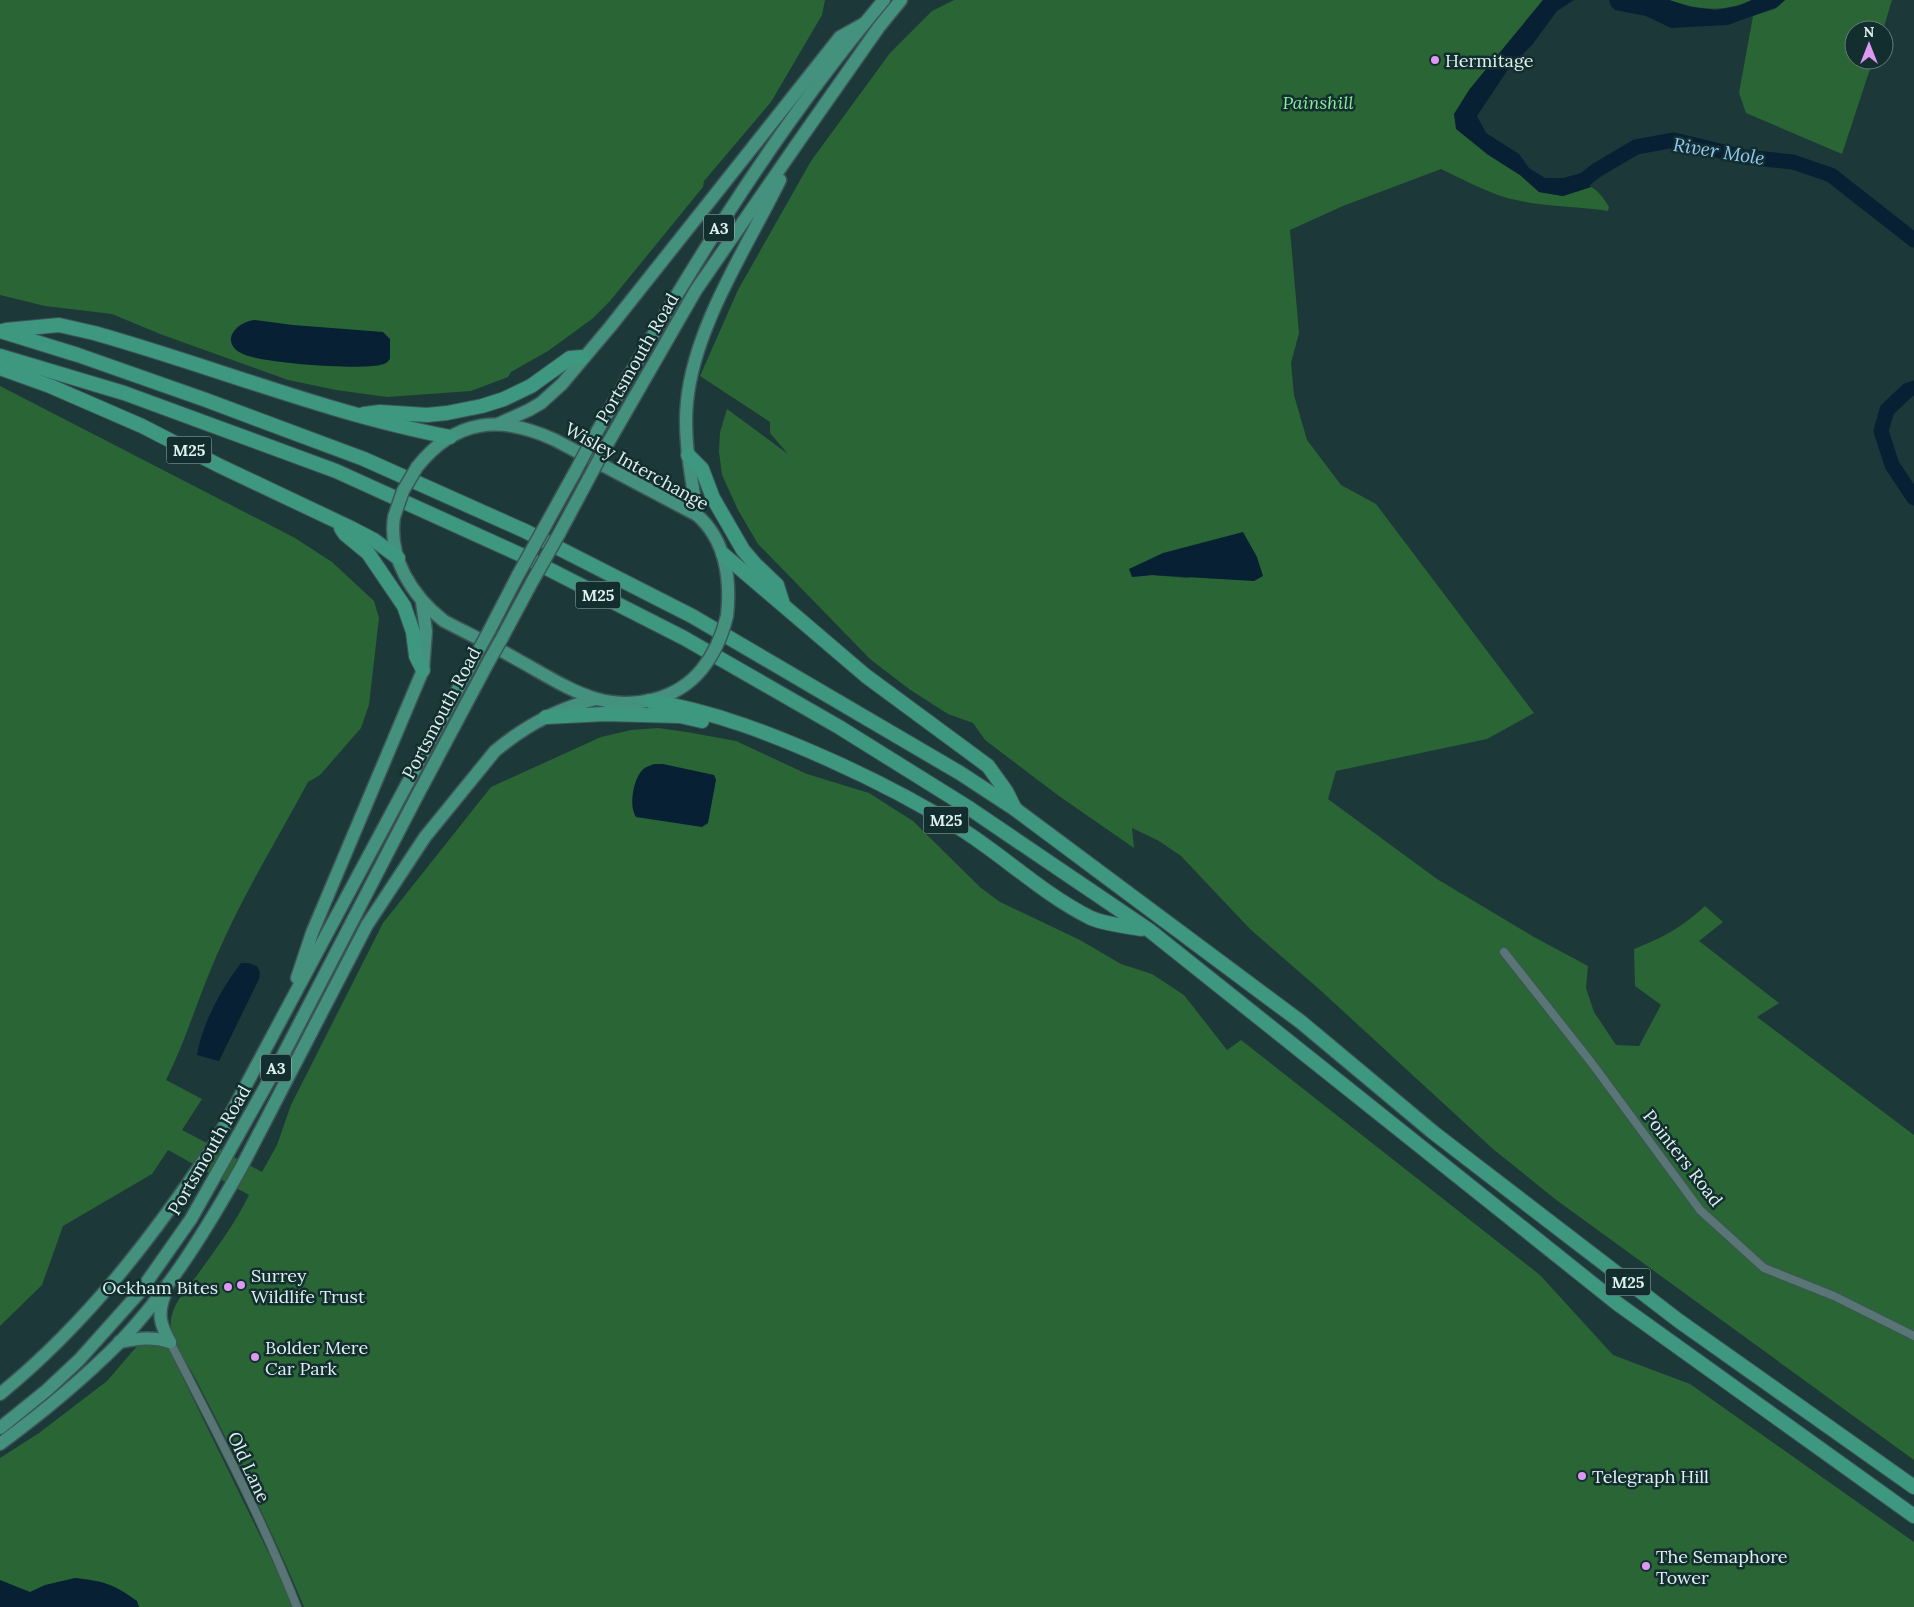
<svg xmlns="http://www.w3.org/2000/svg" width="1914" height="1607" font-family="Lora,serif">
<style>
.green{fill:#296535;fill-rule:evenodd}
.water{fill:#082033}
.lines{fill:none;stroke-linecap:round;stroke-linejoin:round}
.river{stroke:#082033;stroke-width:15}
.minor-casing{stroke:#3d5556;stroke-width:10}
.trunk-casing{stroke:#3d5556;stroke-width:15}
.motorway-casing{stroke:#3d5556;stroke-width:16}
.minor{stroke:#597575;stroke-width:8}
.trunk{stroke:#44917d;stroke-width:12}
.motorway{stroke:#3e987f;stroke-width:14}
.trunk-bridge-casing{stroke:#3d5556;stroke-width:15;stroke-linecap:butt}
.trunk-bridge{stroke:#44917d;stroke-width:12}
.poi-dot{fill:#de98f2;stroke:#132e2e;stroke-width:2}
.labels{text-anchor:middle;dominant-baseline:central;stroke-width:5;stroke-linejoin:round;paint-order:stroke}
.shield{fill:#132e2e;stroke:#a2b6b6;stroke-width:1}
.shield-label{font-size:16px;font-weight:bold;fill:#e0f0f0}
.poi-label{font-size:18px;fill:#e0f0f0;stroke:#132e2e;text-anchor:start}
.park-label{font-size:18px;font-style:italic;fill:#8aec9a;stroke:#132e2e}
.street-label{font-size:18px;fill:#e0f0f0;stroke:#132e2e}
.water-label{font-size:19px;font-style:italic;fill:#94cafa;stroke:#132e2e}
</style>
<rect width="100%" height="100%" fill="#1d3839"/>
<g class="green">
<path d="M0,0H825L822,15L771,102L704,181L703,187L610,301L592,319L548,351L511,372L508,377L471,391L387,397L336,390L288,380L160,334L112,314L45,306L0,295Z"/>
<path d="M954,0H1543L1469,90L1487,154L1520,175L1539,192L1563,196L1591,187C1599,191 1604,199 1609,207L1608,211C1578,206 1547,207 1516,200C1494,196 1462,179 1441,169L1343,206L1290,230L1299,333L1291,363L1294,395L1307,440L1341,485L1376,504L1534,713L1487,739L1336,771L1328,799L1437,879L1534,937L1588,966L1586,988L1594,1012L1616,1045L1639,1046L1661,1005L1635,986L1634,949C1664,937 1681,928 1705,906L1723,922L1699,941L1779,1003L1757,1017L1914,1135V1460L1555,1199L1493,1149L1319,989L1250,929L1181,856L1159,841L1132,828L1134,848L1059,796L985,740L973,723L948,714L909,689L870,659L758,544L738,510L722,475L719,452L720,432L727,409L788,454L770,433V422L700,376L738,290L811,161L890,53L932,11ZM1257,557L1187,578L1152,575L1132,577Z"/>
<path d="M1669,0H1752C1723,13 1698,10 1669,0Z"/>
<path d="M1785,0H1892L1883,30H1854V60H1873L1842,154L1746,113L1739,93L1753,16L1775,9Z"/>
<path d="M0,386L295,538L332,562L374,601L379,618L369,705L361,728L320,775L308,782C277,840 242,896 216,957C198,998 186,1040 166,1080L202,1099L182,1130L262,1172L277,1145L291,1105L383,923L491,787L601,737L631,730L658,728L687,732L736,741L807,774L869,793L913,821L981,888L1000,902L1080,940L1121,964L1152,974L1184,995L1227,1050L1241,1040L1540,1275L1613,1355L1690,1384L1914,1542V1607H304C271,1529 234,1453 195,1378C187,1363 168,1336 171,1319C174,1301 187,1289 198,1274C216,1249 236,1222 249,1195L168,1150L152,1174L63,1226L42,1285L0,1326Z"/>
<path d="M156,1344L168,1347L275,1566L293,1607H0V1458L39,1433L107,1381L138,1345Z"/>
</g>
<g class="water">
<path d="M1543,0H1574L1557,11L1532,45L1509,68L1477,116L1486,133L1519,154L1529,168L1545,178H1565L1582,175L1591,187L1563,196L1539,192L1520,175L1487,154L1456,129L1454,114L1469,90Z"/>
<path d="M1609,0H1669L1691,7L1716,10L1738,6L1752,0H1785L1777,7L1728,25L1671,28L1646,16L1615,10L1611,6Z"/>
<path d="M255,320L293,325L383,332L390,339V359C387,363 385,364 380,365C358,370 262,363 243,354C219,343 235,322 255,320Z"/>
<path d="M1243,532L1257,557L1263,576L1254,581L1152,575L1132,577L1129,569L1163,553Z"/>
<path d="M654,764H663L714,775L716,780L708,823L702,827L636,817C629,806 633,783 640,773C644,767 649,766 654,764Z"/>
<path d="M241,963H248L257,966L260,973L259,979L219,1061L197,1055C202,1024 221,989 241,963Z"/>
<path d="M75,1578C103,1581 114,1584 137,1601L139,1607H0V1580L30,1592L45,1585Z"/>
</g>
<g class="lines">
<g class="river">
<path d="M1566,185L1584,180L1597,170L1636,147L1674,140L1745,157L1793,162L1831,175L1914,240"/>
<path d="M1914,388L1908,390L1887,410L1881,431L1892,465L1914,498"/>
</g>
<defs>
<g id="minor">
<path d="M1504,952L1591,1062L1700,1210L1764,1268L1834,1296L1914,1336"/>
<path d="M170,1342C215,1429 261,1516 297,1607"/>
</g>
<g id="trunk">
<path d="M498,424L529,410L541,403L562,384L610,327L840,37L865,23"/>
<path d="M590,444C677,290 769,136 884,0"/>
<path d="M604,450L696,290L799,141L879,27L901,0"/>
<path d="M417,467C456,418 501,415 555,440L697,515C726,540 731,580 727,616"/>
<path d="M697,515C692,478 683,440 687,402C694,327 747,247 780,180"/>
<path d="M394,517C388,558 412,596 444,621C469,634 494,646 518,660C542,673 571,692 597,699C634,709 677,700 702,669"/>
<path d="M544,528L575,472"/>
<path d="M559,534L589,478"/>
<path d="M489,631L518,575"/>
<path d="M502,638L532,582"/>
<path d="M297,978L312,933L423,670L426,631L422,602"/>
<path d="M165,1294C157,1314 160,1324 170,1342"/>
<path d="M119,1342C137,1339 152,1336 170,1342"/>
<path d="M0,1394C86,1324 153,1237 214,1145L476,655"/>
<path d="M0,1428L47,1390L79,1360L139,1293L191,1219L281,1059L416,798L489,661"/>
<path d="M0,1444C42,1413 82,1380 119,1343C168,1292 206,1230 241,1168L367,925L425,837L495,751C525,726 558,708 596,699"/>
</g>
<g id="motorway">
<path d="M6,330L59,325L94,333C212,366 329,414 450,437"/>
<path d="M0,331L78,355L206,400L364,459L525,531L692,616L960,773L1015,809L1301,1022L1434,1133L1679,1321L1914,1487"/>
<path d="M0,356L124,393L336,471L519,554L684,638L839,727L969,808L1149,930L1618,1304L1914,1516"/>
<path d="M0,368L50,386L142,426L220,466L351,528L374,540L398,558"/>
<path d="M364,414L380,412L427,415L447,413L482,406L504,399L531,386L570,358L583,357"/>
<path d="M688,455L702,469L713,498L743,550L755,564L777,585L783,604"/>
<path d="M341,528L345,534L368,553L404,606L413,632L416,656L423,670"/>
<path d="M723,554L866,676L988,766L1006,791L1015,809"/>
<path d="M650,701C713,711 772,734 830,760C875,780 919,803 961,829C1004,856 1043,894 1089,917C1102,924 1126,926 1141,929"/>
<path d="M546,717L605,714L680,716L702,721"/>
</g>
</defs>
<use href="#minor" class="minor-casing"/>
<use href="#trunk" class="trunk-casing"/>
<use href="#motorway" class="motorway-casing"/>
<use href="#minor" class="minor"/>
<use href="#trunk" class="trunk"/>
<use href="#motorway" class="motorway"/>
<defs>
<g id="trunk-bridge">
<path d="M575,472L590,444"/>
<path d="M589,478L604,450"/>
<path d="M394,517L403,491L417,467"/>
<path d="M518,575L544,528"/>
<path d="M532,582L559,534"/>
<path d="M476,655L489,631"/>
<path d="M489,661L502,638"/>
<path d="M702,669C715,653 722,636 727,616"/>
</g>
</defs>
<use href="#trunk-bridge" class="trunk-bridge-casing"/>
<use href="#trunk-bridge" class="trunk-bridge"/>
</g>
<g class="poi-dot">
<circle cx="1435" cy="60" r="5"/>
<circle cx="241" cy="1285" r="5"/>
<circle cx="228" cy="1287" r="5"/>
<circle cx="255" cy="1357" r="5"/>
<circle cx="1582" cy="1476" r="5"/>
<circle cx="1646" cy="1566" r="5"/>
</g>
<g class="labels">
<g class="shield">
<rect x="704" y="214.5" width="30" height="27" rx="4"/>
<rect x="166.5" y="436.5" width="45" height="27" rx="4"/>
<rect x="575.5" y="581.5" width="45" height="27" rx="4"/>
<rect x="923.5" y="806.5" width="45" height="27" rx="4"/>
<rect x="261" y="1054.5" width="30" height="27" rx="4"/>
<rect x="1605.5" y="1268.5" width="45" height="27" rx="4"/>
</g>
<g class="shield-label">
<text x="719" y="228">A3</text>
<text x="189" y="450">M25</text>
<text x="598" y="595">M25</text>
<text x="946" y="820">M25</text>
<text x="276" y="1068">A3</text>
<text x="1628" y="1282">M25</text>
</g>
<g class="poi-label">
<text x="1445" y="60">Hermitage</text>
<text x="251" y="1275">Surrey<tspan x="251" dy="21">Wildlife Trust</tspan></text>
<text x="218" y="1287" text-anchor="end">Ockham Bites</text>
<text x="265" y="1347">Bolder Mere<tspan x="265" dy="21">Car Park</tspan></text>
<text x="1592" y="1476">Telegraph Hill</text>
<text x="1656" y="1556">The Semaphore<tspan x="1656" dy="21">Tower</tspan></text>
</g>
<g class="park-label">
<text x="1318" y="102">Painshill</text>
</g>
<g class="street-label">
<text transform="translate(637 358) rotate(-60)">Portsmouth Road</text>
<text transform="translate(637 466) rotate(29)">Wisley Interchange</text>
<text transform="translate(441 713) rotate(-62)">Portsmouth Road</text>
<text transform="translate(209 1150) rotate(-60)">Portsmouth Road</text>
<text transform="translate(1683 1158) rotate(52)">Pointers Road</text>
<text transform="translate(249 1467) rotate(65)">Old Lane</text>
</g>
<g class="water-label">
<text transform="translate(1719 151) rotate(9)">River Mole</text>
</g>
</g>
<g transform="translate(1869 45)"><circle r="24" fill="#132e2e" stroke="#657c7c"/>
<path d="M0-4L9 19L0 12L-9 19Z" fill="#de98f2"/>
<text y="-8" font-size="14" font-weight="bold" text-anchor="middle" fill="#e0f0f0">N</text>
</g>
</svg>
